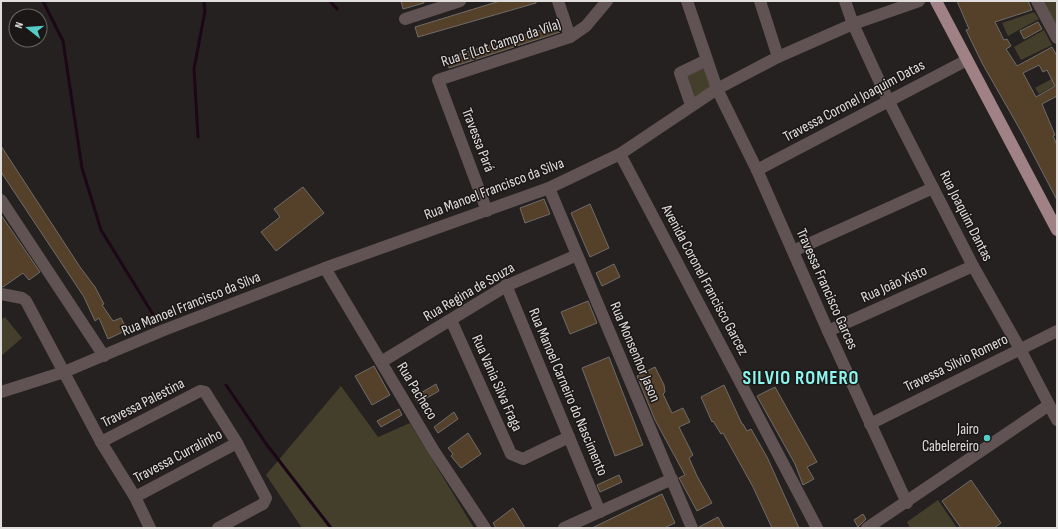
<svg xmlns="http://www.w3.org/2000/svg" width="1058" height="529" font-family="'Sofia Sans Condensed',sans-serif">
<style>
.green{fill:#433f2b}
.lines{fill:none;stroke-linecap:round;stroke-linejoin:round}
.stream{stroke:#1c0717;stroke-width:3}
.building{fill:#55402a;stroke:#6f6c69;fill-rule:evenodd}
.minor{stroke:#615254;stroke-width:12}
.major{stroke:#a08186;stroke-width:12}
.poi-dot{fill:#54cdc6;stroke:#1b1716;stroke-width:1.5}
.labels{text-anchor:middle;dominant-baseline:central;stroke-width:3;stroke-linejoin:round;paint-order:stroke}
.street-label{font-size:15px;fill:#e1dede;stroke:#1b1716}
.poi-label{font-size:15px;fill:#e1dede;stroke:#1b1716;text-anchor:end}
.district-label{font-size:19px;font-weight:bold;letter-spacing:1px;fill:#8bf5ee;stroke:#1b1716}
</style>
<rect width="100%" height="100%" fill="#252120"/>
<g class="green">
<path d="M1039,1H1057V32Z"/>
<path d="M1034,12L1039,19L1008,36L1002,23Z"/>
<path d="M1044,30L1052,45L1021,60L1014,47Z"/>
<path d="M704,64L711,88L691,99L683,74Z"/>
<path d="M1057,76V84L1039,94L1035,88Z"/>
<path d="M5,317L22,338L1,356V320Z"/>
<path d="M341,386L378,437L410,423L474,528H302L266,475Z"/>
<path d="M938,500L957,528H910L907,522Z"/>
</g>
<g class="lines">
<g class="stream">
<path d="M43,1L63,41L82,168L101,230L154,316"/>
<path d="M330,1L337,9"/>
<path d="M198,137L194,69L205,11L204,1"/>
<path d="M226,385L267,445L331,528"/>
</g>
</g>
<g class="building">
<path d="M401,1H424V3L403,9Z"/>
<path d="M500,1H536V3L418,37L415,27Z"/>
<path d="M957,1H1028L1032,10L995,22L1004,40L1007,39L1011,46L1006,49L1017,66L1052,47L1057,56V96L1042,104L1055,135L1053,136L1057,145V200L1022,133L982,63L966,30L969,29ZM1039,65L1043,72L1047,70L1055,86L1036,97L1023,73Z"/>
<path d="M1038,22L1042,29L1024,39L1020,31Z"/>
<path d="M558,25L560,32L449,68L446,58Z"/>
<path d="M1,146L80,267L95,287L104,304L102,305L113,321L121,318L127,330L108,339L99,318L95,321L84,297L1,172Z"/>
<path d="M303,187L324,213L276,251L261,232L280,217L274,209Z"/>
<path d="M544,199L550,214L525,223L520,208Z"/>
<path d="M590,204L609,248L590,257L571,213Z"/>
<path d="M1,215L40,272L29,280L23,273L3,287H1Z"/>
<path d="M614,264L620,277L602,286L596,273Z"/>
<path d="M588,301L597,323L570,334L561,312Z"/>
<path d="M609,357L643,445L615,456L582,368Z"/>
<path d="M374,366L390,395L372,405L355,376Z"/>
<path d="M655,367L664,385L665,392L663,394L672,413L683,408L690,422L679,427L693,455L689,458L697,476L712,503L697,511L679,478L685,475L655,420L637,376Z"/>
<path d="M436,384L439,391L418,403L414,397Z"/>
<path d="M724,385L742,424H743L747,431L751,429L767,457L799,528H772L753,487L727,440L723,433L721,434L713,421L712,422L701,397Z"/>
<path d="M775,387L817,462L807,467L814,479L803,485L795,464L757,396Z"/>
<path d="M399,409L402,415L381,427L377,421Z"/>
<path d="M454,412L458,419L438,433L434,427Z"/>
<path d="M468,433L481,454L461,468L451,456L453,454L448,448Z"/>
<path d="M619,475L622,482L600,492L597,485Z"/>
<path d="M971,480L1001,523L994,528H961L942,501Z"/>
<path d="M662,494L675,523L664,528H592Z"/>
<path d="M513,508L525,528H496L493,523Z"/>
<path d="M863,514L866,519L858,527L854,520Z"/>
<path d="M718,517L724,528H699V527Z"/>
</g>
<g class="lines">
<g class="minor">
<path d="M558,1L570,37"/>
<path d="M687,1L717,89L757,170L828,331L907,503"/>
<path d="M760,1L778,57"/>
<path d="M845,1L853,24L888,100L973,266L1020,349L1057,420"/>
<path d="M1037,1L1057,38"/>
<path d="M405,19L460,1"/>
<path d="M691,105L680,73L707,60"/>
<path d="M620,154L817,528"/>
<path d="M757,170L967,60"/>
<path d="M549,188L692,528"/>
<path d="M1,200L104,356"/>
<path d="M487,211L438,80L570,37L586,26L607,1"/>
<path d="M793,251L933,188"/>
<path d="M325,268L434,451L485,528"/>
<path d="M506,285L600,512"/>
<path d="M1,294L22,298L26,301L101,442L135,497L150,528"/>
<path d="M451,320L511,454L523,459L569,437"/>
<path d="M828,331L973,266"/>
<path d="M381,362L506,286L577,255"/>
<path d="M1,392L64,372L164,330L325,268L549,188L620,154L717,89L778,57L853,24L919,1"/>
<path d="M870,424L1057,331"/>
<path d="M101,442L200,391L205,392L237,443L266,498L263,504L218,528"/>
<path d="M135,497L237,443"/>
<path d="M564,528L672,479"/>
<path d="M867,528L1049,405"/>
</g>
<path class="major" d="M936,1L1057,230"/>
</g>
<circle class="poi-dot" cx="987" cy="438" r="4"/>
<g class="labels">
<g class="street-label">
<text transform="translate(501 43) rotate(-18)">Rua E (Lot Campo da Vila)</text>
<text transform="translate(854 101) rotate(-28)">Travessa Coronel Joaquim Datas</text>
<text transform="translate(478 140) rotate(69)">Travessa Pará</text>
<text transform="translate(494 189) rotate(-21)">Rua Manoel Francisco da Silva</text>
<text transform="translate(966 216) rotate(63)">Rua Joaquim Dantas</text>
<text transform="translate(705 280) rotate(62)">Avenida Coronel Francisco Garcez</text>
<text transform="translate(894 284) rotate(-24)">Rua João Xisto</text>
<text transform="translate(827 289) rotate(66)">Travessa Francisco Garces</text>
<text transform="translate(469 292) rotate(-30)">Rua Regina de Souza</text>
<text transform="translate(191 304) rotate(-22)">Rua Manoel Francisco da Silva</text>
<text transform="translate(635 352) rotate(67)">Rua Monsenhor Jason</text>
<text transform="translate(956 363) rotate(-26)">Travessa Silvio Romero</text>
<text transform="translate(497 383) rotate(66)">Rua Vania Silva Fraga</text>
<text transform="translate(417 391) rotate(59)">Rua Pacheco</text>
<text transform="translate(568 392) rotate(67)">Rua Manoel Carneiro do Nascimento</text>
<text transform="translate(143 403) rotate(-27)">Travessa Palestina</text>
<text transform="translate(178 456) rotate(-28)">Travessa Curralinho</text>
</g>
<g class="poi-label">
<text x="979" y="429">Jairo<tspan x="979" dy="17">Cabelereiro</tspan></text>
</g>
<g class="district-label">
<text x="801" y="378">SILVIO ROMERO</text>
</g>
</g>
<rect width="1058" height="529" fill="none" stroke="#e1dede" stroke-width="4"/>
<g transform="translate(28 28) rotate(287)"><circle r="19" fill="#1b1716" stroke="#6a6766"/>
<path d="M0-3L7 15L0 10L-7 15Z" fill="#54cdc6"/>
<text y="-6" font-size="11" font-weight="bold" text-anchor="middle" fill="#e1dede">N</text>
</g>
</svg>
